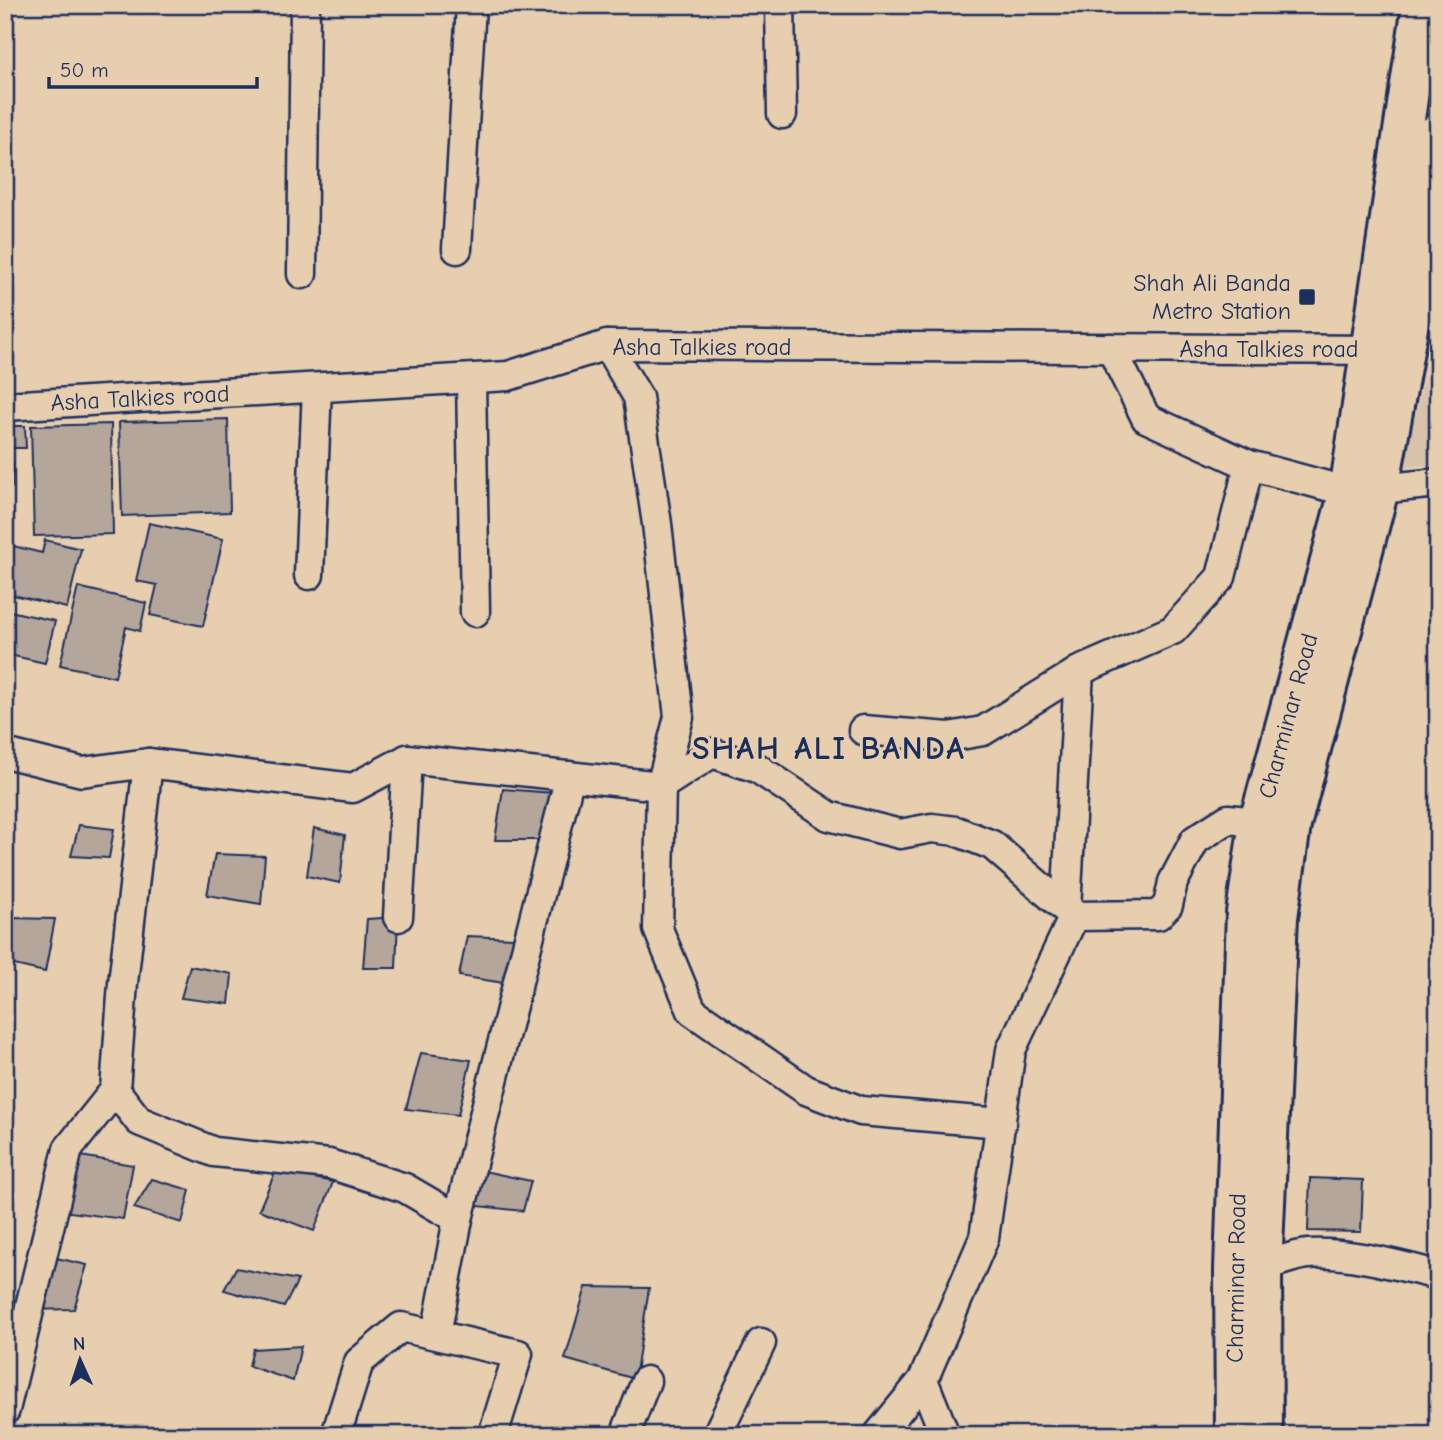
<svg xmlns="http://www.w3.org/2000/svg" width="1443" height="1440" font-family="'Comic Neue',sans-serif">
<style>
.built{fill:#d8c2a9}
.building{fill:#b4a69b;stroke:#1b2f5e;stroke-width:2}
.lines{fill:none;stroke-linecap:round;stroke-linejoin:round}
.minor-casing{stroke:#1b2f5e;stroke-width:33}
.trunk-casing{stroke:#1b2f5e;stroke-width:44}
.minor{stroke:#e7ceaf;stroke-width:28}
.trunk{stroke:#e7ceaf;stroke-width:38}
.poi-dot{fill:#1b2f5e;stroke:#e7ceaf;stroke-width:2.5}
.labels{text-anchor:middle;dominant-baseline:central;stroke-width:6;stroke-linejoin:round;paint-order:stroke}
.poi-label{font-size:24px;fill:#1b2f5e;stroke:#e7ceaf;text-anchor:end}
.street-label{font-size:24px;fill:#1b2f5e;stroke:#e7ceaf}
.district-label{font-size:32px;font-weight:bold;letter-spacing:2px;fill:#1b2f5e;stroke:#e7ceaf}
</style>
<rect width="100%" height="100%" fill="#e7ceaf"/>
<filter id="ink" filterUnits="userSpaceOnUse"><feTurbulence type="fractalNoise" baseFrequency=".0143" numOctaves="2"/><feDisplacementMap in="SourceGraphic" scale="14" xChannelSelector="R" yChannelSelector="G"/><feConvolveMatrix kernelMatrix="1 2 1 2 8 2 1 2 1" color-interpolation-filters="sRGB"/></filter>
<g filter="url(#ink)">
<path class="built" d="M1438,318V465L1404,466Z"/>
<g class="building">
<path d="M228,419L230,512L122,516L119,422Z"/>
<path d="M111,424L113,534L34,536L31,426Z"/>
<path d="M5,426H25L26,448H5Z"/>
<path d="M5,462L13,463L12,487L5,486Z"/>
<path d="M149,523L223,539L203,626L150,615L157,585L136,581Z"/>
<path d="M45,540L81,549L67,608L5,593V544L42,553Z"/>
<path d="M78,587L146,603L140,631L126,627L115,677L60,665Z"/>
<path d="M5,610L55,621L45,663L5,654Z"/>
<path d="M503,789L553,793L542,840H495Z"/>
<path d="M79,825L114,829L109,858L71,856Z"/>
<path d="M314,828L345,835L340,883L307,876Z"/>
<path d="M215,854L265,856L261,904L207,895Z"/>
<path d="M398,917L396,968H363L367,919Z"/>
<path d="M9,918L55,919L45,972L5,963V928Z"/>
<path d="M467,936L514,938L517,985L459,976Z"/>
<path d="M190,966L232,974L229,1004L181,998Z"/>
<path d="M421,1053L471,1060L458,1115L406,1109Z"/>
<path d="M75,1155L133,1165L123,1219L62,1211Z"/>
<path d="M276,1170L333,1182L314,1231L259,1210Z"/>
<path d="M479,1170L531,1181L523,1211L469,1205Z"/>
<path d="M1310,1178L1363,1180L1361,1232L1308,1231Z"/>
<path d="M152,1179L190,1190L182,1223L134,1208Z"/>
<path d="M52,1257L87,1265L74,1309L29,1310Z"/>
<path d="M236,1268L298,1280L284,1307L224,1290Z"/>
<path d="M586,1287L649,1288L635,1379L565,1359Z"/>
<path d="M301,1346L293,1381L249,1366L253,1349Z"/>
</g>
<g class="lines">
<defs>
<g id="minor">
<path d="M780,5L782,114"/>
<path d="M457,249L471,5"/>
<path d="M302,274L305,5"/>
<path d="M607,345L638,397L657,524L679,717L661,786L658,929L692,1011L806,1090L861,1111L1001,1123"/>
<path d="M1111,348L1146,418L1249,465L1349,492L1438,483"/>
<path d="M471,379L475,612"/>
<path d="M5,406L508,376L607,345L1390,350"/>
<path d="M309,575L317,388"/>
<path d="M863,730L949,737L983,731L1079,671L1173,630L1221,577L1249,465"/>
<path d="M5,753L82,772L148,763L353,788L407,759L661,786L712,753L757,768L829,816L900,834L932,828L956,831L992,845L1074,916L1158,915L1168,905L1173,882L1195,840L1228,819L1276,824"/>
<path d="M1066,909L1079,671"/>
<path d="M398,917L407,759"/>
<path d="M115,1090L139,1121L214,1152L329,1164L405,1188L458,1219"/>
<path d="M1244,1269C1267,1269 1286,1256 1308,1254C1346,1251 1400,1266 1438,1275"/>
<path d="M436,1334L458,1219L570,776"/>
<path d="M923,1380L945,1435"/>
<path d="M5,1410L68,1149L115,1090L123,983L148,763"/>
<path d="M336,1435L359,1362L401,1327L518,1354L493,1435"/>
<path d="M625,1435L646,1381"/>
<path d="M717,1435L761,1343"/>
<path d="M878,1435L923,1380L984,1238L1011,1050L1074,916"/>
</g>
<g id="trunk">
<path d="M1235,1435L1234,1270L1246,913L1259,822L1349,492L1422,5"/>
<path d="M1263,1435L1262,1269L1278,917L1291,825L1379,489L1422,250L1438,133"/>
</g>
</defs>
<use href="#minor" class="minor-casing"/>
<use href="#trunk" class="trunk-casing"/>
<use href="#minor" class="minor"/>
<use href="#trunk" class="trunk"/>
</g>
</g>
<rect class="poi-dot" x="1298" y="288" width="18" height="18" rx="3.5"/>
<g class="labels">
<g class="poi-label">
<text x="1291" y="283">Shah Ali Banda<tspan x="1291" dy="28">Metro Station</tspan></text>
</g>
<g class="street-label">
<text x="702" y="347">Asha Talkies road</text>
<text x="1269" y="349">Asha Talkies road</text>
<text transform="translate(140 398) rotate(-3)">Asha Talkies road</text>
<text transform="translate(1288 716) rotate(-75)">Charminar Road</text>
<text transform="translate(1236 1278) rotate(-89)">Charminar Road</text>
</g>
<g class="district-label">
<text x="829" y="748">SHAH ALI BANDA</text>
</g>
</g>
<rect width="1443" height="1440" fill="none" stroke="#e7ceaf" stroke-width="28"/>
<rect x="14" y="14" width="1415" height="1412" fill="none" stroke="#1b2f5e" stroke-width="2.5" filter="url(#ink)"/>
<g transform="translate(80 1360) rotate(357)" stroke="#e7ceaf" stroke-width="5" paint-order="stroke">
<path d="M0-5L12 26L0 18L-12 26Z" fill="#1b2f5e"/>
<text y="-10" font-size="19" font-weight="bold" text-anchor="middle" fill="#1b2f5e">N</text>
</g>
<path d="M49 77v10h208v-10" fill="none" stroke="#1b2f5e" stroke-width="3.5"/>
<text x="60" y="77" font-size="21" fill="#1b2f5e" stroke="#e7ceaf" stroke-width="5" paint-order="stroke">50 m</text>
</svg>
